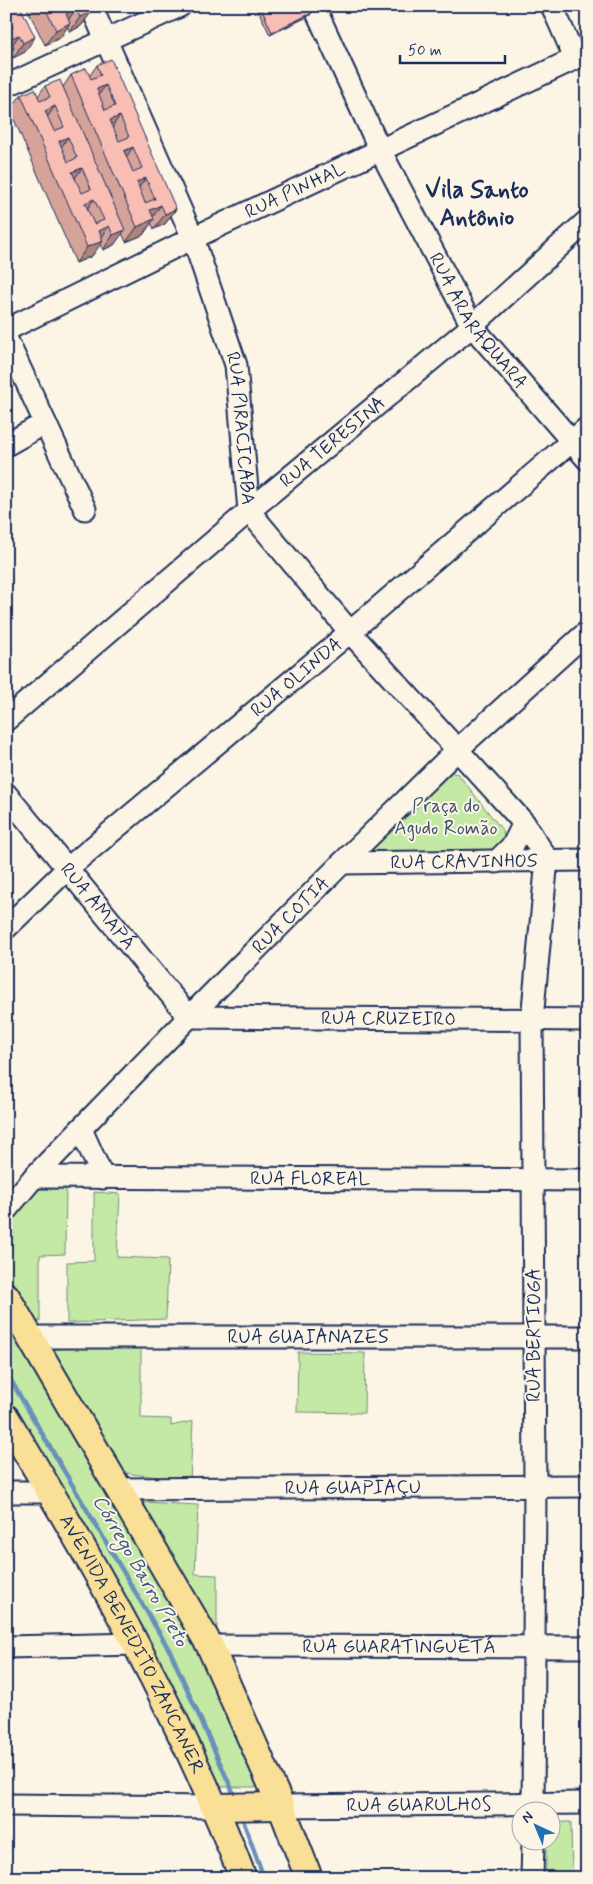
<svg xmlns="http://www.w3.org/2000/svg" width="593" height="1884" font-family="Mynerve,sans-serif">
<style>
.green{fill:#c4e9a4;stroke:#708c81}
.lines{fill:none;stroke-linecap:round;stroke-linejoin:round}
.stream{stroke:#6890bc;stroke-width:4.5}
.minor-casing{stroke:#1b2f5e;stroke-width:25}
.major-casing{stroke:#1b2f5e;stroke-width:30}
.minor{stroke:#fcf5e5;stroke-width:21}
.major{stroke:#fadf96;stroke-width:26}
.wall{fill:#d5a39a;stroke:#1b2f5e}
.shaded-wall{fill:#ae847d;stroke:#1b2f5e}
.building{fill:#f8bdb3;stroke:#1b2f5e;fill-rule:evenodd}
.labels{text-anchor:middle;dominant-baseline:central;stroke-width:4;stroke-linejoin:round;paint-order:stroke}
.street-label{font-size:19px;fill:#1b2f5e;stroke:#fcf5e5}
.park-label{font-size:19px;fill:#3d546c;stroke:#fcf5e5}
.water-label{font-size:20px;font-style:italic;fill:#3b5785;stroke:#fcf5e5}
.district-label{font-size:24px;font-weight:bold;fill:#1b2f5e;stroke:#fcf5e5}
</style>
<rect width="100%" height="100%" fill="#fcf5e5"/>
<filter id="ink" filterUnits="userSpaceOnUse"><feTurbulence type="fractalNoise" baseFrequency=".02" numOctaves="2"/><feDisplacementMap in="SourceGraphic" scale="10" xChannelSelector="R" yChannelSelector="G"/><feConvolveMatrix kernelMatrix="1 2 1 2 8 2 1 2 1" color-interpolation-filters="sRGB"/></filter>
<g filter="url(#ink)">
<g class="green">
<path d="M450,772L458,774L503,831C505,840 503,844 495,849L374,857L367,853L440,773Z"/>
<path d="M66,1185L65,1254L40,1255V1322L28,1318L6,1279V1227L41,1186Z"/>
<path d="M94,1192L120,1194L117,1257L168,1259L166,1319L67,1323V1262L94,1261Z"/>
<path d="M6,1316L217,1678L260,1787H219L143,1629L44,1458L6,1399Z"/>
<path d="M141,1345V1418L171,1419V1426L193,1421L190,1481L124,1473L52,1361L55,1349Z"/>
<path d="M298,1352L365,1353L364,1413L297,1412Z"/>
<path d="M142,1502L198,1505L195,1574L217,1575V1637Z"/>
<path d="M551,1822H571L572,1878H546V1842H550Z"/>
</g>
<g class="lines">
<g class="stream">
<path d="M6,1372L171,1653L233,1792"/>
<path d="M244,1823L264,1878"/>
</g>
<defs>
<g id="minor">
<path id="s1" d="M91,6L193,238L236,365L249,511L350,632L524,823L547,859"/>
<path id="s2" d="M314,6L380,150L472,326L587,459"/>
<path d="M552,6L575,58"/>
<path d="M6,86L180,6"/>
<path id="s3" d="M6,330L193,238L587,53"/>
<path d="M6,338L85,509"/>
<path d="M6,445L45,423"/>
<path id="s4" d="M6,720L249,511L472,326L587,221"/>
<path id="s5" d="M6,794L189,1017L587,1020"/>
<path d="M496,862L513,845L524,823"/>
<path id="s6" d="M342,863L587,860"/>
<path id="s7" d="M6,928L68,868L350,632L587,428"/>
<path d="M81,1129L103,1178"/>
<path id="s8" d="M34,1177L587,1180"/>
<path id="s9" d="M6,1210L34,1177L189,1017L342,863L458,749L587,632"/>
<path id="s10" d="M29,1337H587"/>
<path id="s11" d="M119,1489L587,1486"/>
<path d="M6,1492H50"/>
<path id="s12" d="M210,1646L587,1647"/>
<path d="M6,1647L138,1644"/>
<path d="M6,1805L216,1807"/>
<path id="s13" d="M281,1806L587,1803"/>
<path d="M533,1812L535,1486L532,1020L547,859"/>
<path d="M532,1878L533,1842"/>
</g>
<g id="major">
<path d="M6,1296L210,1646L281,1806L309,1878"/>
<path id="s14" d="M6,1418C96,1567 181,1715 243,1878"/>
<path d="M216,1807L281,1806"/>
</g>
</defs>
<use href="#minor" class="minor-casing"/>
<use href="#major" class="major-casing"/>
<use href="#minor" class="minor"/>
<use href="#major" class="major"/>
</g>
<g class="wall">
<path d="M6,6H20L25,52L13,58L10,53L6,59Z"/>
<path d="M26,6H89L92,11L81,26L70,32L67,27L60,38L45,45Z"/>
<path d="M256,6H308L309,16L270,35Z"/>
<path d="M97,65L176,209L165,224L154,229L151,223L143,235L126,242L122,233L114,245L103,250L100,244L92,256L76,263L10,110L21,95L38,96L45,86L63,87L71,75H90Z"/>
</g>
<g class="shaded-wall">
<path d="M76,8L66,24V14Z"/>
<path d="M92,11L81,26L70,32L80,17Z"/>
<path d="M312,13L309,16L270,35L272,32Z"/>
<path d="M70,23L60,38L45,45L56,30Z"/>
<path d="M19,35L9,50V39Z"/>
<path d="M35,37L25,52L13,58L23,43Z"/>
<path d="M14,48L6,59V52Z"/>
<path d="M106,85L95,100L97,89Z"/>
<path d="M55,106L44,122L45,111Z"/>
<path d="M120,116L109,131L110,120Z"/>
<path d="M68,137L58,152L59,141Z"/>
<path d="M133,147L123,162L124,151Z"/>
<path d="M82,168L71,184L72,172Z"/>
<path d="M146,178L135,193L137,182Z"/>
<path d="M94,199L84,214L85,203Z"/>
<path d="M161,205L150,221V210Z"/>
<path d="M176,209L165,224L154,229L165,214Z"/>
<path d="M154,219L143,235L126,242L137,227Z"/>
<path d="M109,226L99,242V231Z"/>
<path d="M125,230L114,245L103,250L113,235Z"/>
<path d="M103,241L92,256L76,263L87,247Z"/>
</g>
<g class="building">
<path d="M6,6H20L35,37L23,43L19,35L9,39L14,48L6,52V31L13,28L6,14Z"/>
<path d="M44,6H89L92,11L80,17L76,8L66,14L70,23L56,30Z"/>
<path d="M260,6H308L312,13L272,32Z"/>
<path d="M111,59L176,209L165,214L161,205L150,210L154,219L137,227L71,75L86,68L91,79L101,75L97,65ZM106,85L115,106L105,110L97,89ZM120,116L129,137L119,141L110,120ZM133,147L142,168L133,172L124,151ZM146,178L155,199L145,203L137,182Z"/>
<path d="M60,80L125,230L113,235L109,226L99,231L103,241L87,247L21,95L35,89L40,101L50,97L45,86ZM55,106L64,127L54,131L45,111ZM68,137L77,158L68,162L59,141ZM82,168L91,189L82,193L72,172ZM94,199L104,220L94,224L85,203Z"/>
</g>
</g>
<g class="labels">
<g class="street-label">
<text stroke="none"><textPath href="#s3" startOffset="321">RUA PINHAL</textPath></text>
<text stroke="none"><textPath href="#s2" startOffset="356">RUA ARARAQUARA</textPath></text>
<text stroke="none"><textPath href="#s1" startOffset="451">RUA PIRACICABA</textPath></text>
<text stroke="none"><textPath href="#s4" startOffset="429">RUA TERESINA</textPath></text>
<text stroke="none"><textPath href="#s7" startOffset="384">RUA OLINDA</textPath></text>
<text stroke="none"><textPath href="#s6" startOffset="122">RUA CRAVINHOS</textPath></text>
<text stroke="none"><textPath href="#s5" startOffset="145">RUA AMAPÁ</textPath></text>
<text stroke="none"><textPath href="#s9" startOffset="410">RUA COTIA</textPath></text>
<text stroke="none"><textPath href="#s5" startOffset="488">RUA CRUZEIRO</textPath></text>
<text stroke="none"><textPath href="#s8" startOffset="276">RUA FLOREAL</textPath></text>
<text transform="translate(534 1335) rotate(-90)">RUA BERTIOGA</text>
<text stroke="none"><textPath href="#s10" startOffset="279">RUA GUAIANAZES</textPath></text>
<text stroke="none"><textPath href="#s11" startOffset="234">RUA GUAPIAÇU</textPath></text>
<text stroke="none"><textPath href="#s14" startOffset="259">AVENIDA BENEDITO ZANCANER</textPath></text>
<text stroke="none"><textPath href="#s12" startOffset="189">RUA GUARATINGUETÁ</textPath></text>
<text stroke="none"><textPath href="#s13" startOffset="138">RUA GUARULHOS</textPath></text>
</g>
<g class="park-label">
<text x="446" y="806">Praça do<tspan x="446" dy="22">Agudo Romão</tspan></text>
</g>
<g class="water-label">
<text transform="translate(140 1571) rotate(60)">Córrego Barro Preto</text>
</g>
<g class="district-label">
<text x="477" y="190">Vila Santo<tspan x="477" dy="28">Antônio</tspan></text>
</g>
</g>
<rect width="593" height="1884" fill="none" stroke="#fcf5e5" stroke-width="25"/>
<rect x="12" y="12" width="568" height="1859" fill="none" stroke="#1b2f5e" stroke-width="2" filter="url(#ink)"/>
<g transform="translate(536 1826) rotate(316)"><circle r="24" fill="#fcf5e5" stroke="#a2a6af"/>
<path d="M0-4L9 19L0 12L-9 19Z" fill="#1f6fb2"/>
<text y="-8" font-size="14" font-weight="bold" text-anchor="middle" fill="#1b2f5e">N</text>
</g>
<path d="M400 55v8h105v-8" fill="none" stroke="#1b2f5e" stroke-width="2.5"/>
<text x="408" y="55" font-size="15" fill="#1b2f5e" stroke="#fcf5e5" stroke-width="4" paint-order="stroke">50 m</text>
</svg>
